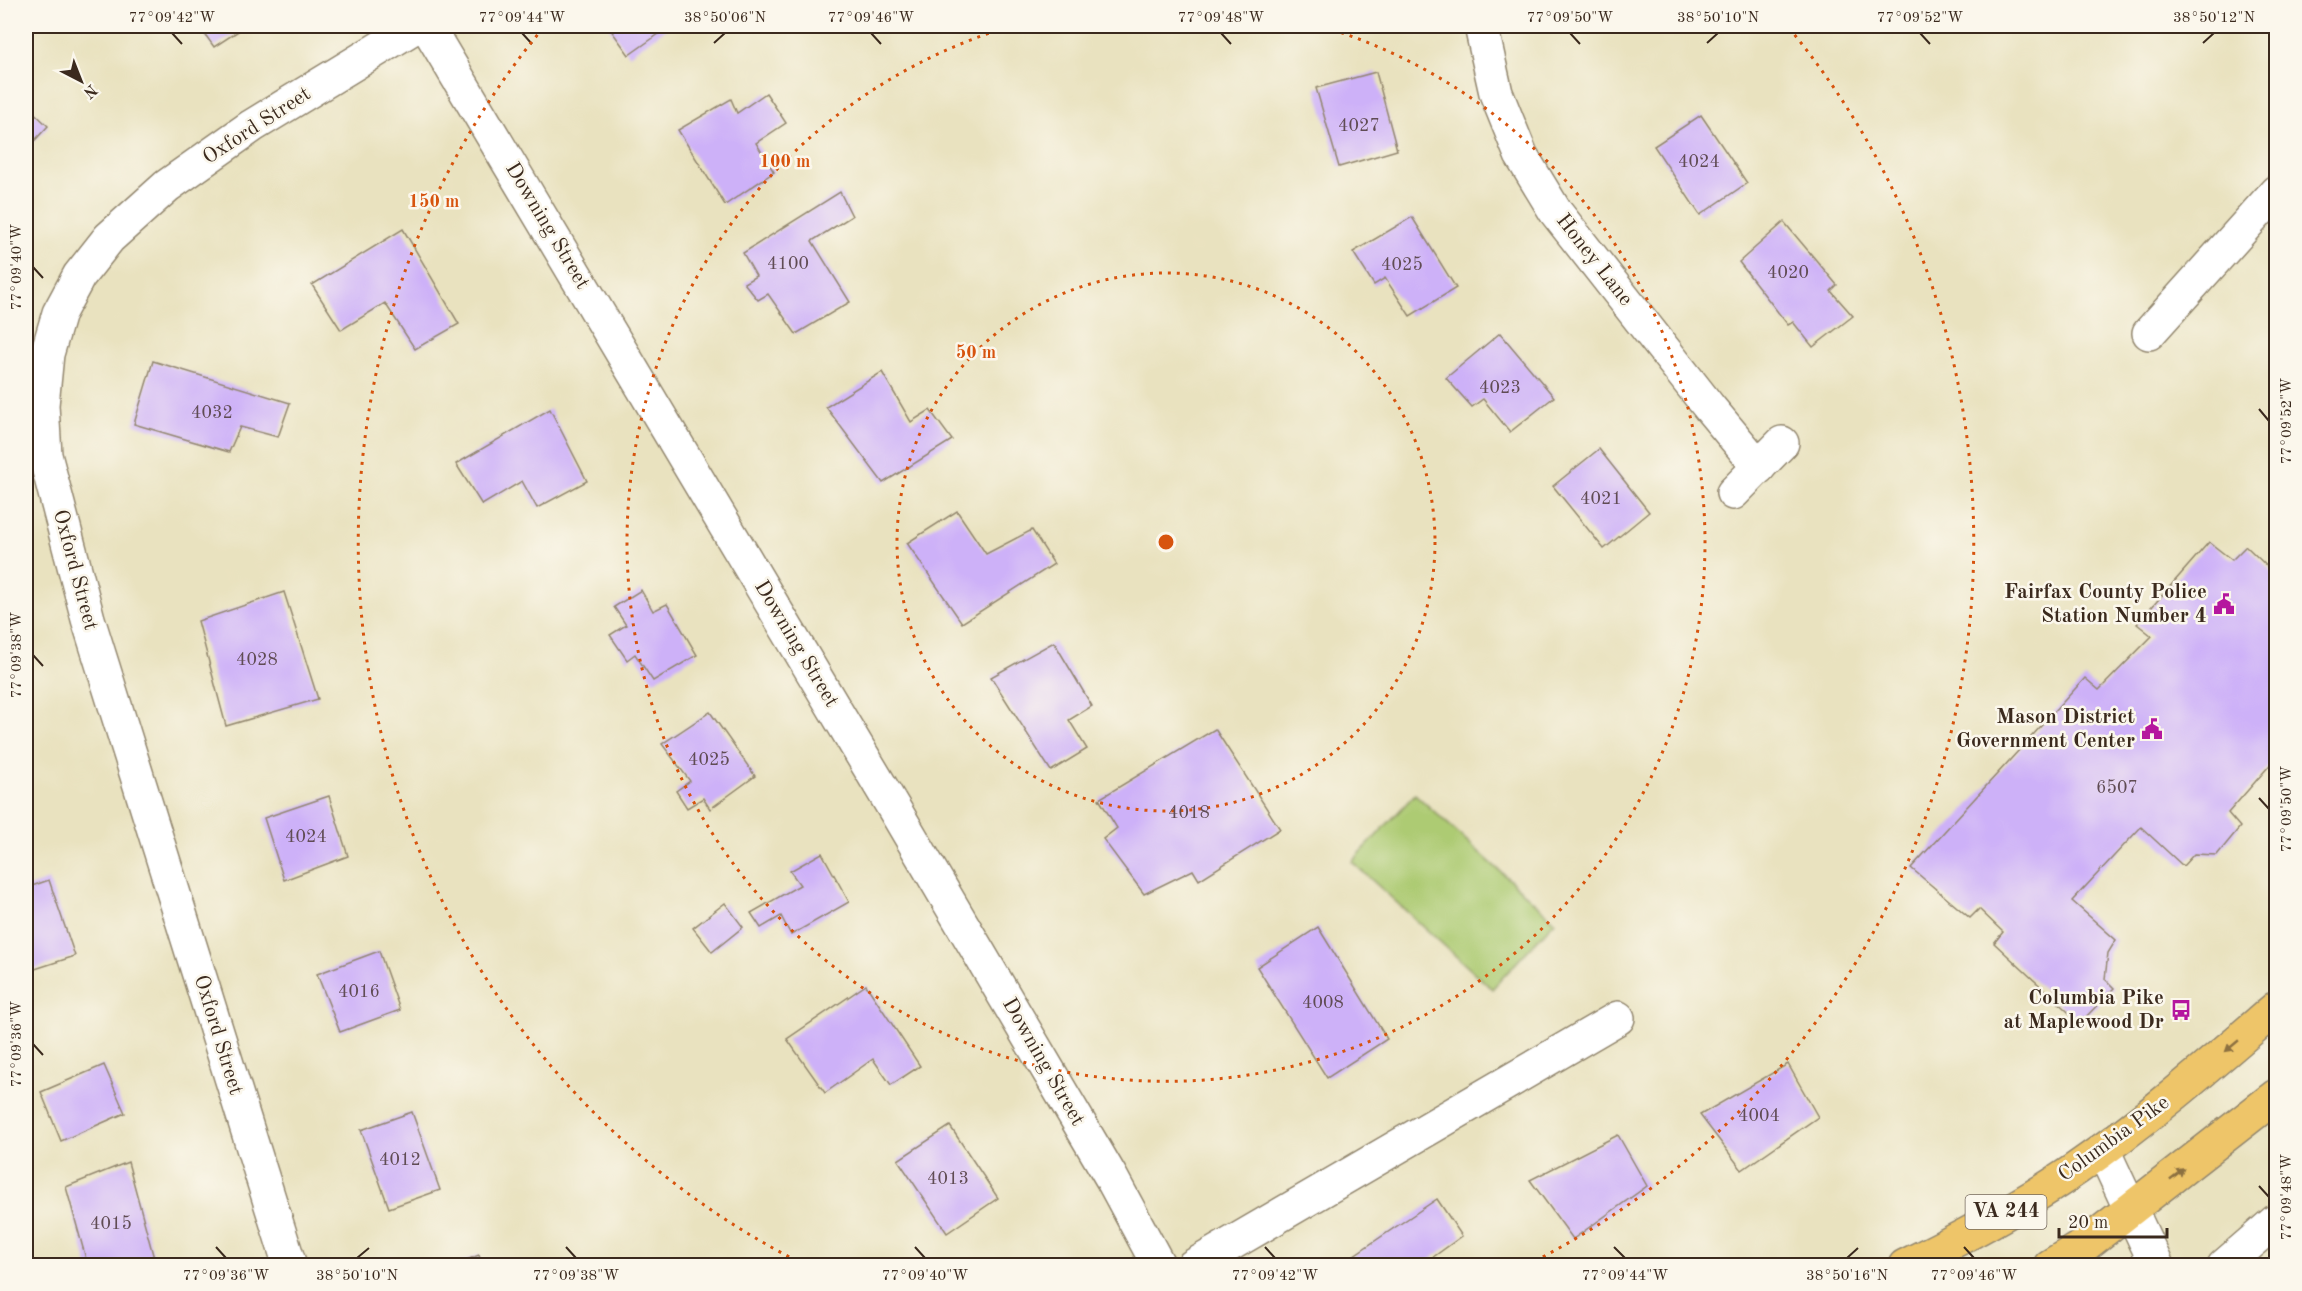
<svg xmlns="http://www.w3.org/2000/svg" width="2302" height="1291" font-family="'Old Standard TT',serif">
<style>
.green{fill:#adcb73;stroke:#747a48;stroke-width:1.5}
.building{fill:#cdb1f8}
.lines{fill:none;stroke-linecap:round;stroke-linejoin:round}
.minor-casing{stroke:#92866e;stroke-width:36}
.major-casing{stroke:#92866e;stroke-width:36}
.minor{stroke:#fff;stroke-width:33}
.major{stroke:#eec569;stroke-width:33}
.oneway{fill:#8c7040}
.ticks{fill:none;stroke:#3b2a1e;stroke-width:2}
.ring{fill:none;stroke:#d7540e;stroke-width:3;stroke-dasharray:3 6}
.labels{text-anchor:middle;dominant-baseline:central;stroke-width:5;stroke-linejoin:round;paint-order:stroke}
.number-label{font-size:18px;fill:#604c54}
.shield{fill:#fbf7ec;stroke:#75685c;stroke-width:1.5}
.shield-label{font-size:20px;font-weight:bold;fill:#3b2a1e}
.street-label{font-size:21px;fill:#3b2a1e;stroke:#fbf7ec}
.poi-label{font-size:21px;font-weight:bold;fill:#3b2a1e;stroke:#fbf7ec;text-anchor:end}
.centre{fill:#d7540e;stroke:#fbf7ec;stroke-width:3}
.ring-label{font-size:18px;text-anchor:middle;font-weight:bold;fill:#d7540e;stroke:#fbf7ec;stroke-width:5;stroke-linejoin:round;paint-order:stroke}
.neatline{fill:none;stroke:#3b2a1e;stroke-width:2}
.ticks-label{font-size:15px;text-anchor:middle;fill:#3b2a1e}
</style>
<rect width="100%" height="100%" fill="#fbf7ec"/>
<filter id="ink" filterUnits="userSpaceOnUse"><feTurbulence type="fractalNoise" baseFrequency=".0167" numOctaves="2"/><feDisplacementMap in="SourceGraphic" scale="12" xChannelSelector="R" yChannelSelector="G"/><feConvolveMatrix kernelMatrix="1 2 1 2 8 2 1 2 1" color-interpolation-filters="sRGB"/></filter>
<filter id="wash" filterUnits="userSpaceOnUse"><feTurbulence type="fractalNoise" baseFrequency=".008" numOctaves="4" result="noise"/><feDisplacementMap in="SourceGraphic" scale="24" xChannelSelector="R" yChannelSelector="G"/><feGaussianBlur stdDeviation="1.35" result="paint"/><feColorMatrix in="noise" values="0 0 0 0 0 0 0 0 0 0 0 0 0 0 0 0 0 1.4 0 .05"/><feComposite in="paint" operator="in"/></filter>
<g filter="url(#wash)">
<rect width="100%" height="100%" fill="#e9e2bf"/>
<path class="green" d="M1415,794L1555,921L1492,989L1352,862Z"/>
<g id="blocks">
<g class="building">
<path d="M199,26H246L214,47Z"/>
<path d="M608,26H670L629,55Z"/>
<path d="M1376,72L1397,150L1339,167L1316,88Z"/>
<path d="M766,93L786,123L756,143L774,172L725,205L678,130L731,99L737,113Z"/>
<path d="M26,105L48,126L26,150Z"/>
<path d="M1701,115L1747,183L1700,215L1654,146Z"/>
<path d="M840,192L852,216L812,241L850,302L796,334L768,294L758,300L744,283L756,276L743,253Z"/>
<path d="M1412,217L1456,288L1410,316L1385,278L1374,285L1353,252Z"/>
<path d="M1784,222L1837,285L1831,291L1853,316L1813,347L1793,322L1788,325L1739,262Z"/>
<path d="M403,229L459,324L415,349L385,303L341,330L312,285Z"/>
<path d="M1500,333L1554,397L1510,432L1483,399L1472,407L1446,378Z"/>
<path d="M153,361L290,403L278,437L240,427L229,452L134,424Z"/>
<path d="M882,372L911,422L930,410L952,440L883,483L826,407Z"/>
<path d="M550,409L587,481L537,508L522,481L482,505L456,464Z"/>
<path d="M1599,449L1649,512L1604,549L1553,486Z"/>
<path d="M957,511L986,554L1032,530L1054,564L962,623L907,543Z"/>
<path d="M2209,542L2232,560L2246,546L2276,575V758L2228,813L2240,827L2217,855L2194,854L2183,866L2141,827L2072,901L2116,940L2108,953L2105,979L2114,988L2080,1023L1994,943L2003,932L1979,909L1970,918L1911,868L2085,678L2099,690L2152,636L2137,624Z"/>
<path d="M641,590L653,611L667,604L697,655L653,681L635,654L627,660L610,635L626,625L614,607Z"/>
<path d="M284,592L318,699L226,726L198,621Z"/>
<path d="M1054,642L1092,706L1069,720L1087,749L1051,771L991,677Z"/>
<path d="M710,712L755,776L710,809L703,798L687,808L676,791L690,781L662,744Z"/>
<path d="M1215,729L1280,829L1199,880L1193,870L1144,894L1103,839L1117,828L1099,799Z"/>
<path d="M329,796L348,856L284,880L264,818Z"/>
<path d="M822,853L849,902L791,935L781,916L761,928L751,913L800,885L790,871Z"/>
<path d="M49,880L75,956L26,972V888Z"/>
<path d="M725,903L743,927L712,952L693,928Z"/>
<path d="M1318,927L1387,1039L1327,1078L1257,967Z"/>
<path d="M379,951L400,1010L340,1032L317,974Z"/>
<path d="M866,985L920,1066L891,1085L873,1059L825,1093L787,1039Z"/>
<path d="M1788,1064L1818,1117L1742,1170L1700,1115Z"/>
<path d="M104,1065L125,1113L61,1141L41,1092Z"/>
<path d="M412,1112L440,1190L389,1208L361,1130Z"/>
<path d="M950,1126L998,1198L947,1233L898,1160Z"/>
<path d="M1618,1135L1647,1186L1573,1239L1530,1180Z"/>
<path d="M128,1162L155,1262L146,1266H88L66,1187Z"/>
<path d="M1437,1199L1462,1236L1425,1263L1426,1266H1338Z"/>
<path d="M479,1255L482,1266H454V1265Z"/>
</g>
</g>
</g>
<g filter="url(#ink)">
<use href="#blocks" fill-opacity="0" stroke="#92866e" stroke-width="1.5"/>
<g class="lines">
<defs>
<g id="minor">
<path d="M427,26L899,817L1111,1177L1159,1266"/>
<path d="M1481,26L1496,93L1521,155L1555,211L1709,407L1759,467"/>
<path d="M2149,333L2276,192"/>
<path d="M1733,493L1782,443"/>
<path d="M2103,1150L2157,1266"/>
<path d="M290,1266L88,619L45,455L42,405L47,354L59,313L79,276L109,238L167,186L252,126L416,26"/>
<path d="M1193,1266L1618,1018"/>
<path d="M2224,1266L2276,1221"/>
</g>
<g id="major">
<path d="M1905,1266C1964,1237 2023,1206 2076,1169C2147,1120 2211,1064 2276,1008"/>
<path d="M2050,1266L2086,1244L2276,1096"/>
</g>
</defs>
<use href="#minor" class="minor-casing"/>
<use href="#major" class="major-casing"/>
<use href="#minor" class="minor"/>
<use href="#major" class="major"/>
</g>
<defs><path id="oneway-solid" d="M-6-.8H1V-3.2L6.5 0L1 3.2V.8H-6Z" transform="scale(1.5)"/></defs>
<g class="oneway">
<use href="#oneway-solid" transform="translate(2232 1046) rotate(140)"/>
<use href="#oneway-solid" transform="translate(2177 1174) rotate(-38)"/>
</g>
</g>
<path class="ticks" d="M172,33L182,44M522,33L532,44M871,33L881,44M1221,33L1231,44M1570,33L1580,44M1920,33L1930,44M714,43L725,33M1707,43L1718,33M2203,43L2214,33M33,267L43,278M2259,409L2269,421M33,655L43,666M2259,798L2269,809M33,1044L43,1055M2259,1186L2269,1197M216,1247L226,1258M566,1247L576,1258M915,1247L925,1258M1265,1247L1275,1258M1614,1247L1625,1258M1964,1247L1974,1258M357,1258L369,1248M1847,1258L1858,1248"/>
<g class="ring">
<circle cx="1166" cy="542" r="269"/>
<path d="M1324 27A539 539 0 1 1 1008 27"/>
<path d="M805 1265A808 808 0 0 1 543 28M1789 28A808 808 0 0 1 1527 1265"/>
</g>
<defs>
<symbol id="civic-bare" viewBox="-9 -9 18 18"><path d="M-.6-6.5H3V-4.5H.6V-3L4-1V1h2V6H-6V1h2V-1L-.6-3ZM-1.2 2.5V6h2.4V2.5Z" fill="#b5179e" stroke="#fbf7ec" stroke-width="2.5" paint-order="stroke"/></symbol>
<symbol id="bus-bare" viewBox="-9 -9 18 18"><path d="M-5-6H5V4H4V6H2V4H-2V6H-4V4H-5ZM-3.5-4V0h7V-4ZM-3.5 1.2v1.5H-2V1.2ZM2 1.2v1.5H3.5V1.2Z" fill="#b5179e" stroke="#fbf7ec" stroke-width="2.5" paint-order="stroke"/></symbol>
</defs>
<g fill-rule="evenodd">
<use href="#civic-bare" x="2209" y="589" width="30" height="30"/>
<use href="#civic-bare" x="2137" y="714" width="30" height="30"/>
<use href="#bus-bare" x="2166" y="995" width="30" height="30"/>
</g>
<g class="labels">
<g class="number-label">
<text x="1359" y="126">4027</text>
<text x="1699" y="162">4024</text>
<text x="788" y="264">4100</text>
<text x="1402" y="265">4025</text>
<text x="1788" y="273">4020</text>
<text x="1500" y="388">4023</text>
<text x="212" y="413">4032</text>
<text x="1601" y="499">4021</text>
<text x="257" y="660">4028</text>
<text x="709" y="760">4025</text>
<text x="2117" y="788">6507</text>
<text x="1189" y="813">4018</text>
<text x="306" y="837">4024</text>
<text x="359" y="992">4016</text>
<text x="1323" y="1003">4008</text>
<text x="1759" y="1116">4004</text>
<text x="400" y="1160">4012</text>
<text x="948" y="1179">4013</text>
<text x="111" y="1224">4015</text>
</g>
<rect class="shield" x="1965.5" y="1195" width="81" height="34" rx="4.5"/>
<g class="shield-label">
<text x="2006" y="1212">VA 244</text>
</g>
<g class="street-label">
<text transform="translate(257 126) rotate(-33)">Oxford Street</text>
<text transform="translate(547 226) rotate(59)">Downing Street</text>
<text transform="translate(1594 260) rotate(52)">Honey Lane</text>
<text transform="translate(75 570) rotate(75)">Oxford Street</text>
<text transform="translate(796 644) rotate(59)">Downing Street</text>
<text transform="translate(218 1035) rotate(73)">Oxford Street</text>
<text transform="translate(1043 1062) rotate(60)">Downing Street</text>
<text transform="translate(2114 1139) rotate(-36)">Columbia Pike</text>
</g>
<g class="poi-label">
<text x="2207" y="592">Fairfax County Police<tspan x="2207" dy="24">Station Number 4</tspan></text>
<text x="2135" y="717">Mason District<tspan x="2135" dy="24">Government Center</tspan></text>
<text x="2164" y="998">Columbia Pike<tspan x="2164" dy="24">at Maplewood Dr</tspan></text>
</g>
</g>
<circle cx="1166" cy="542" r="9" class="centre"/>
<g class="ring-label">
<text x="785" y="167">100 m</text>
<text x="434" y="207">150 m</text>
<text x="976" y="358">50 m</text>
</g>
<rect width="2302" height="1291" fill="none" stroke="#fbf7ec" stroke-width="66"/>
<g transform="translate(81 81) rotate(138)" stroke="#fbf7ec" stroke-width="4.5" paint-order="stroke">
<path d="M0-4.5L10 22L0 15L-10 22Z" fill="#3b2a1e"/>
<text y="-9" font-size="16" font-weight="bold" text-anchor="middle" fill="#3b2a1e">N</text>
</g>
<path d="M2059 1228v9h108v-9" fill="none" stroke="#3b2a1e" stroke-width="3"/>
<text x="2068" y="1228" font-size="18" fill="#3b2a1e" stroke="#fbf7ec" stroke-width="4.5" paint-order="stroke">20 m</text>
<rect x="33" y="33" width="2236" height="1225" class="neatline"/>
<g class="ticks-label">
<text x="172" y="22">77°09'42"W</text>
<text x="522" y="22">77°09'44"W</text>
<text x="725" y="22">38°50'06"N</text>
<text x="871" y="22">77°09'46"W</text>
<text x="1221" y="22">77°09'48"W</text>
<text x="1570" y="22">77°09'50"W</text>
<text x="1718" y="22">38°50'10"N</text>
<text x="1920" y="22">77°09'52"W</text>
<text x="2214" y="22">38°50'12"N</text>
<text transform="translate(16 267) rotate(-90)" y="5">77°09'40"W</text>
<text transform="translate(2286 421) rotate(-90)" y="5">77°09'52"W</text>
<text transform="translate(16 655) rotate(-90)" y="5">77°09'38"W</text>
<text transform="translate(2286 809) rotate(-90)" y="5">77°09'50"W</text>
<text transform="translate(16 1044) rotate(-90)" y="5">77°09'36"W</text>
<text transform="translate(2286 1197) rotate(-90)" y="5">77°09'48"W</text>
<text x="226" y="1280">77°09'36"W</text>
<text x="357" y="1280">38°50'10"N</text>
<text x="576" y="1280">77°09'38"W</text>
<text x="925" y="1280">77°09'40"W</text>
<text x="1275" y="1280">77°09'42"W</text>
<text x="1625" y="1280">77°09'44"W</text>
<text x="1847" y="1280">38°50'16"N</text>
<text x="1974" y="1280">77°09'46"W</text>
</g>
</svg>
